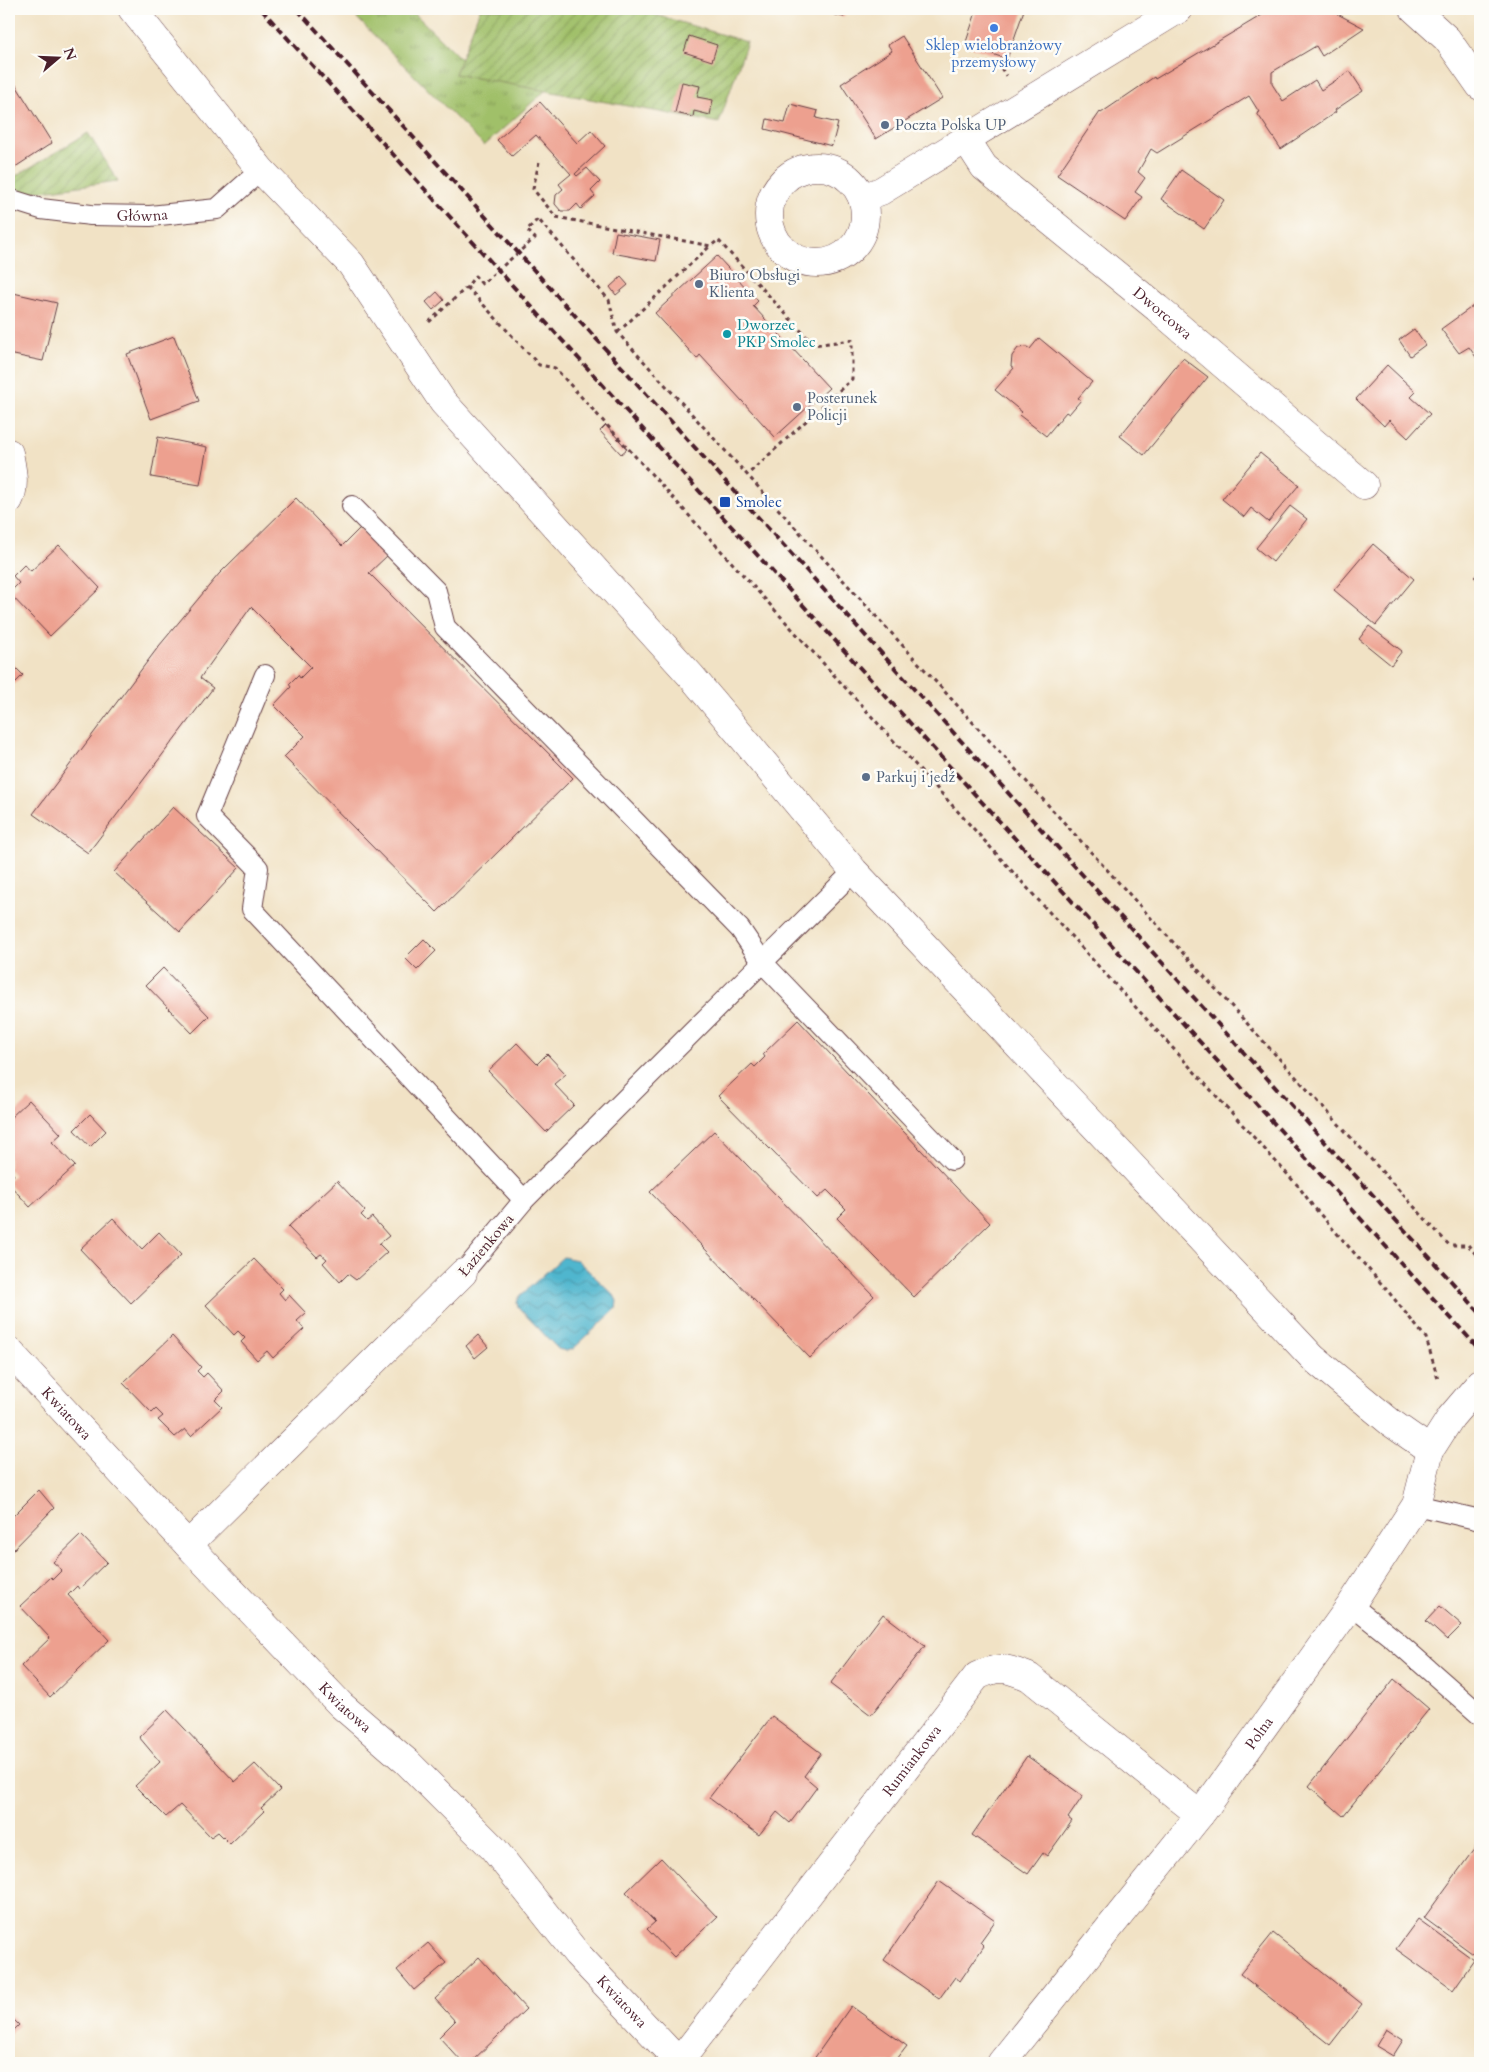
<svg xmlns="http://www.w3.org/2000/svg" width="1489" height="2072" font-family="Cardo,serif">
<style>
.grass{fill:url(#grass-tufts);stroke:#75704a}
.garden{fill:url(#garden-furrows);stroke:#75704a}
.water{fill:url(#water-waves);stroke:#4d6a7c}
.building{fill:#eda08f}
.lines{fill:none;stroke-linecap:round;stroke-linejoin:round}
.lane-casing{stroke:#633c42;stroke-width:22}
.street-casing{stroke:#633c42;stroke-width:29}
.secondary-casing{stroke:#633c42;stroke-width:29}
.path{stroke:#633c42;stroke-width:3;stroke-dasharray:4 4;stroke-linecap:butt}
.lane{stroke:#fff;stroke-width:20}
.street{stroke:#fff;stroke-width:28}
.secondary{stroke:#fff;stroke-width:28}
.rail{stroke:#4a1f2b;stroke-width:4;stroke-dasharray:8 4;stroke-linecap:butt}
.shop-dot{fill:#3f7fe0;stroke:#fdfcf7;stroke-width:2}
.service-dot{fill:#5c6f8a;stroke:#fdfcf7;stroke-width:2}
.culture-dot{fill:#0f9aa8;stroke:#fdfcf7;stroke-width:2}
.transit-dot{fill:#1a4fb4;stroke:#fdfcf7;stroke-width:2}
.labels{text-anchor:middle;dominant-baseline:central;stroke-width:5;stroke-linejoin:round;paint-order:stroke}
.shop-label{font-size:15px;fill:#366cbe;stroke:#fdfcf7}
.service-label{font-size:15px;fill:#4e5e75;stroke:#fdfcf7;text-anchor:start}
.street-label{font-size:15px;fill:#4a1f2b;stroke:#fdfcf7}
.culture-label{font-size:15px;fill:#0d838f;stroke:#fdfcf7;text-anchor:start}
.transit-label{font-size:15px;fill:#164399;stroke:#fdfcf7;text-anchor:start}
</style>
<defs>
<pattern id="grass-tufts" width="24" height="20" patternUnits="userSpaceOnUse" patternTransform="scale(1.25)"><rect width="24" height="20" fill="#a0c069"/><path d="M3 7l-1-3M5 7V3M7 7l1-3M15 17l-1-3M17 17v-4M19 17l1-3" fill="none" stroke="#849b57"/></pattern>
<pattern id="garden-furrows" width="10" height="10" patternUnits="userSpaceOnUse" patternTransform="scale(1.25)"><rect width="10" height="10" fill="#a0c069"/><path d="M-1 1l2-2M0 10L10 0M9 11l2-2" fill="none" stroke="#849b57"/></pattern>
<pattern id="water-waves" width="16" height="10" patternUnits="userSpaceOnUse" patternTransform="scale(1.25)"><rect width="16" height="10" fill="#50b6ce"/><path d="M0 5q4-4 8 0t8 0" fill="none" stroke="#4493a7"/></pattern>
</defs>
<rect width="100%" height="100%" fill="#fdfcf7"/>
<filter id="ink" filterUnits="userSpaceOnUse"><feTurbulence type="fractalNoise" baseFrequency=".02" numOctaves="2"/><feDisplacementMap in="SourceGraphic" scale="10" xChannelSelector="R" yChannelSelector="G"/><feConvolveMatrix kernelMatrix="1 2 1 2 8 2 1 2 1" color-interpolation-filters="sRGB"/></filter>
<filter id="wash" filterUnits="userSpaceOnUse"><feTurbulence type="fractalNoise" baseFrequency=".0096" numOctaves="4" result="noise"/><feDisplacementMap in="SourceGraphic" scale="20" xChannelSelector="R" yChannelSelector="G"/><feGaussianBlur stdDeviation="1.12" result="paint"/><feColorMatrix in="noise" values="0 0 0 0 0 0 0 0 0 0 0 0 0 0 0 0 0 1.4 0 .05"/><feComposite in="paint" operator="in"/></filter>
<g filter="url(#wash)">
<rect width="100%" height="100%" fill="#f1e2c5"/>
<path class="grass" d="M348,9H410L461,59L455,74L546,90L484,146Z"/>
<g class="garden">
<path d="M480,9H636L747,42L719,123L455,74Z"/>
<path d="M88,133L118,181L20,194L9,186V180Z"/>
</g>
<path class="water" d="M563,1257L577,1260L614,1295L617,1301L616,1309L573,1349L566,1351L558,1349L518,1307L517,1302L520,1296Z"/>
<g id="blocks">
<g class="building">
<path d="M811,9H846L844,17Z"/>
<path d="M977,9L1024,10L1007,59L965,45Z"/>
<path d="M1272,9H1328L1364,28L1322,56L1316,46L1272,72V84L1283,101L1315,80L1321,90L1350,71L1363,91L1335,110L1336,112L1281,149L1257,113L1259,112L1249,96L1157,153L1151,149L1138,172L1145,178L1135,192L1142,197L1125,221L1057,175L1100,112L1101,113L1154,77L1155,79Z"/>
<path d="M689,36L717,45L712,61L684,52Z"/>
<path d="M902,36L942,98L876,139L841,84L892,51L888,45Z"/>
<path d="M9,74L52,143L9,171Z"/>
<path d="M682,82L700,86L697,97L713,100L710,115L694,111L693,117L675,113Z"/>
<path d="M540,102L577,143L591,130L605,146L575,174L577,176L587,168L600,182L591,191L595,196L581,209L577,204L570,211H561L555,204L556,195L563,189L559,184L571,174L536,135L512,156L497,140Z"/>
<path d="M790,104L818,111L816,118L838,123L832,146L765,129L767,119L785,123Z"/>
<path d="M1181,170L1224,200L1204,229L1161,199Z"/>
<path d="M616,232L660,240L656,261L612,253Z"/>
<path d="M717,256L758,301L753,306L829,388L775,437L700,355L697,359L655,313Z"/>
<path d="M621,277L628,285L616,295L610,287Z"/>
<path d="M9,292L57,303L43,361L9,354Z"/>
<path d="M437,292L444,300L433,310L426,302Z"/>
<path d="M1480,301V363L1469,347L1459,353L1441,329Z"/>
<path d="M1414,329L1425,345L1410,356L1399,340Z"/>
<path d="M174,336L199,401L151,419L127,354Z"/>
<path d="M1039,338L1092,382L1078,398L1081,400L1069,414L1066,412L1046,436L1019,415L1022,412L995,390L1014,368L1011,366L1012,356L1018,348L1027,347L1030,349Z"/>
<path d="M1183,358L1208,377L1144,455L1120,436Z"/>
<path d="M1387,365L1416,392L1411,397L1430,414L1408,438L1389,420L1384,426L1356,399Z"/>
<path d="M606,425L627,449L621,454L600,431Z"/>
<path d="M158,437L207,447L200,485L151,477Z"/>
<path d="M1260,453L1299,485L1268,522L1251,508L1244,517L1222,499Z"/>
<path d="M296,498L342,546L360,528L388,555L369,573L573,778L437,912L284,757L305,736L274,705L291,687L289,684L298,675L300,678L311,667L251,607L200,678L213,688L88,853L33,814L159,646L219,574Z"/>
<path d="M1290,506L1307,519L1273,562L1256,548Z"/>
<path d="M1373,544L1414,579L1376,625L1334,590Z"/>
<path d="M59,545L100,588L50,636L9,593L19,583L13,576L24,565L31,571Z"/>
<path d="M1480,571V583L1474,577Z"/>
<path d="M1369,626L1402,651L1391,665L1359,639Z"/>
<path d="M9,661L23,675L9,689Z"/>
<path d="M173,807L239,868L180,932L114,872Z"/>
<path d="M424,939L436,951L417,970L405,958Z"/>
<path d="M163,968L209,1016L192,1033L146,985Z"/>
<path d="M798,1020L990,1223L914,1297L837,1218L846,1209L827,1190L818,1198L718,1096L752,1064L755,1067L765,1057L763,1054Z"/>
<path d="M517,1043L537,1064L547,1054L566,1074L554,1084L574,1105L546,1132L488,1071Z"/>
<path d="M29,1100L61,1134L52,1142L75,1166L30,1207L9,1184V1180L14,1175L9,1169V1119Z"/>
<path d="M90,1114L106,1131L90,1147L74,1130Z"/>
<path d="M714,1131L874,1296L810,1358L650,1192Z"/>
<path d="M337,1181L365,1211L361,1215L367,1221L372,1217L389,1236L379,1244L387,1252L356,1280L348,1274L340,1282L323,1263L327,1259L321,1254L317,1257L288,1227Z"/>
<path d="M113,1218L142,1249L159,1232L181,1255L131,1303L80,1249Z"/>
<path d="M254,1259L283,1289L279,1293L285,1300L289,1295L306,1313L297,1321L304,1329L273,1358L267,1351L257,1360L241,1342L245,1338L238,1331L234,1335L206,1305Z"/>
<path d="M478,1335L488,1347L475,1358L466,1346Z"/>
<path d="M172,1336L201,1367L197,1371L203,1377L207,1373L224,1391L215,1400L222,1407L191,1436L185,1429L175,1437L158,1420L163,1416L156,1409L152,1413L123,1383Z"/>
<path d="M39,1490L54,1508L9,1554V1516L11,1518Z"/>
<path d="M81,1535L107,1562L79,1589L77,1586L68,1595L109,1640L50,1697L21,1666L50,1638L20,1606L51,1577L53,1579L62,1570L53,1562Z"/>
<path d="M1440,1606L1462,1625L1447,1640L1426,1621Z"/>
<path d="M883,1614L925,1646L871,1715L830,1684Z"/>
<path d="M1394,1679L1429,1709L1343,1816L1309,1786Z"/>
<path d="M167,1710L235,1782L255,1764L280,1790L261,1808L264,1811L230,1844L218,1832L211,1837L180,1805L166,1817L135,1786L160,1762L139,1737Z"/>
<path d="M772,1716L821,1753L804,1776L817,1787L803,1806L790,1823L777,1812L759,1835L709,1798Z"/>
<path d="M1027,1756L1083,1796L1068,1818L1072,1821L1060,1838L1047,1856L1043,1853L1028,1874L972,1835Z"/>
<path d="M1480,1841V1959L1424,1918Z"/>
<path d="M661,1858L717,1917L674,1957L647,1929L655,1922L626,1892Z"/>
<path d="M939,1881L995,1921L980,1942L984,1946L960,1981L955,1977L939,1999L884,1960Z"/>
<path d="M1418,1919L1474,1960L1453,1990L1396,1949Z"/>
<path d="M1273,1933L1362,2004L1330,2045L1240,1974Z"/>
<path d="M428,1943L446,1963L414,1990L397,1970Z"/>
<path d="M479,1957L526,2009L470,2063H463L439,2037L455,2021L435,1999Z"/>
<path d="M851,2006L907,2046L894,2063H811Z"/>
<path d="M9,2015L19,2025L9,2035Z"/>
<path d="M1386,2029L1403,2040L1393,2056L1376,2046Z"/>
</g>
</g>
</g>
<g filter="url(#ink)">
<use href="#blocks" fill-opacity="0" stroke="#633c42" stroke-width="1"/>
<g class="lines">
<defs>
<g id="lane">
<path id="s1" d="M9,199L41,209L91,215L150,216L217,209L261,170"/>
<path d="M352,506L436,591L445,627L740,929L763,963L952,1160"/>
<path d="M265,675L207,816L258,868L252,909L524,1200"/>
<path d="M463,1273L524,1200L854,871"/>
<path d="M1416,1505L1480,1520"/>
<path d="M1351,1605L1395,1640L1480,1715"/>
</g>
<g id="street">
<path d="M132,9L261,170L351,264L443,402L692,677L854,871L1313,1358L1390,1422L1430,1450"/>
<path id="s2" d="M966,139L984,167L1157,308L1364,485"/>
<circle cx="817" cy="215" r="48"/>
<path d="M862,198L881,191L1179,9"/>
<path d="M9,453C12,468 16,486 9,500"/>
<path id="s3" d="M9,1351L188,1545L341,1705L407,1762L493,1848L577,1954L680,2063"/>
<path d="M188,1545L463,1273"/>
<path id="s4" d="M679,2062L977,1676C999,1665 1007,1668 1029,1677L1200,1815"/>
<path id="s5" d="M1001,2063L1203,1811L1351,1605L1416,1505L1430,1450L1451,1417L1480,1383"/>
</g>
<path id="secondary" d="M1414,9L1447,39L1480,86"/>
</defs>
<use href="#lane" class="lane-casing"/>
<use href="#street" class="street-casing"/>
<use href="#secondary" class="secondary-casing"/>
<g class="path">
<path d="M997,61L1006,76"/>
<path d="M539,162L533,189L556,217L711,246L718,240L814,345L852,340V379L747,475"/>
<path d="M467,287L539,365L555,368L1299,1187L1312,1205L1387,1290L1426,1338L1438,1379"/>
<path d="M429,322L467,287L475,276L482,284L535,238L527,230L538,219L609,300L617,332L1449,1245H1468L1480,1259"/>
<path d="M618,332L710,246"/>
</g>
<use href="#lane" class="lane"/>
<use href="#street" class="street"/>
<use href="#secondary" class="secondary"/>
<g class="rail">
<path d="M261,9L1480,1350"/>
<path d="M297,9L1480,1313"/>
</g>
</g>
</g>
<circle class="shop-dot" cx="994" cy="28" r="5"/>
<g class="service-dot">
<circle cx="885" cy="125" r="5"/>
<circle cx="699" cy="284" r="5"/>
<circle cx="797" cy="407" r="5"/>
<circle cx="866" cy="777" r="5"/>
</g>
<circle class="culture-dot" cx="727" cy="334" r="5"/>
<rect class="transit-dot" x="719" y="496" width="12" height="12" rx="2.5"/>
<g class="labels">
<g class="shop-label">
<text x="994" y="45">Sklep wielobranżowy<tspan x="994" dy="17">przemysłowy</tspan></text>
</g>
<g class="service-label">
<text x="895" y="125">Poczta Polska UP</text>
<text x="709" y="275">Biuro Obsługi<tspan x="709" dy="17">Klienta</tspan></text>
<text x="807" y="398">Posterunek<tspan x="807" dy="17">Policji</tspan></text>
<text x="876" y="777">Parkuj i jedź</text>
</g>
<g class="street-label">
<text stroke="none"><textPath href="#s1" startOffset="135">Główna</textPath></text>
<text stroke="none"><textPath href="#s2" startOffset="264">Dworcowa</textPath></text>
<text transform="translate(486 1245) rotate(-50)">Łazienkowa</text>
<text stroke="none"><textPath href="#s3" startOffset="85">Kwiatowa</textPath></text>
<text stroke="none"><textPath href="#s3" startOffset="490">Kwiatowa</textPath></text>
<text stroke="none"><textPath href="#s5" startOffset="419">Polna</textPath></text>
<text stroke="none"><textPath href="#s4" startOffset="381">Rumiankowa</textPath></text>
<text stroke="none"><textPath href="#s3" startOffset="895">Kwiatowa</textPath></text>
</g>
<g class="culture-label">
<text x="737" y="325">Dworzec<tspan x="737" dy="17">PKP Smolec</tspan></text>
</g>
<g class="transit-label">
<text x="736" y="502">Smolec</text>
</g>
</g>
<rect width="1489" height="2072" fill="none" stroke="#fdfcf7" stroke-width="30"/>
<g transform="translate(58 58) rotate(71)" stroke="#fdfcf7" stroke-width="4" paint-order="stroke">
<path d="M0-4L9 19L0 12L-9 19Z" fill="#4a1f2b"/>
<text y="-8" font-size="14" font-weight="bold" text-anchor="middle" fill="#4a1f2b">N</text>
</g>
</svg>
